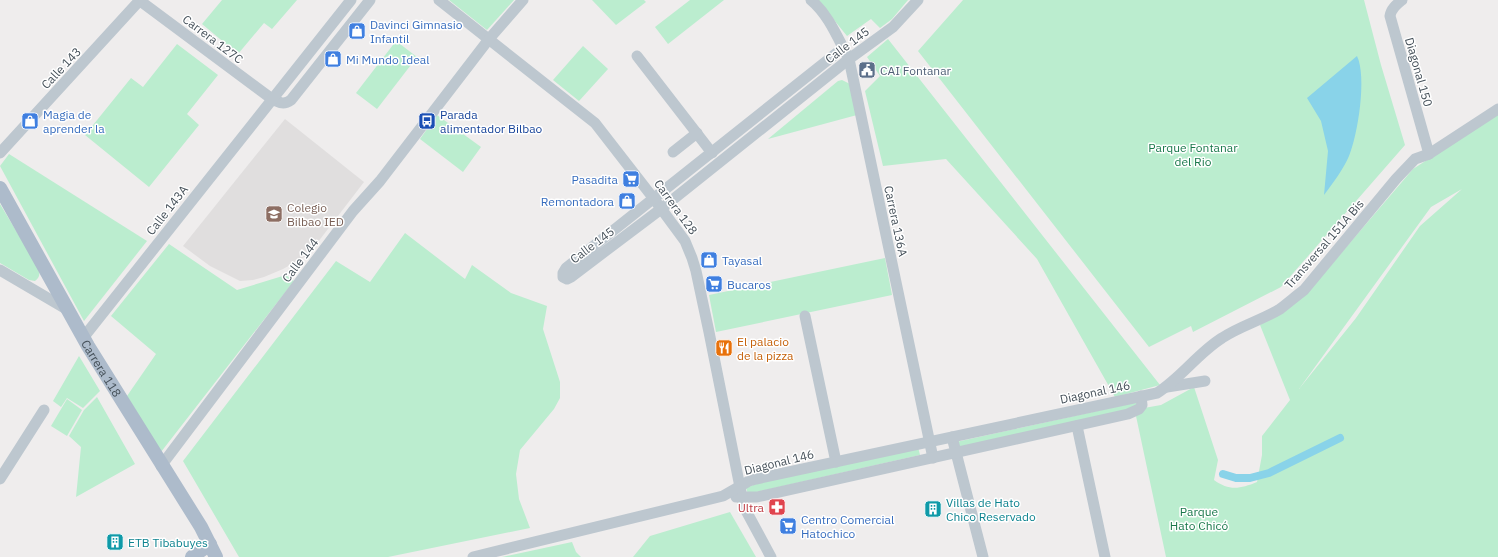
<svg xmlns="http://www.w3.org/2000/svg" width="1498" height="557" font-family="'IBM Plex Sans',sans-serif">
<style>
.education{fill:#e0dede}
.green{fill:#bbedcf;fill-rule:evenodd}
.water{fill:#89d3e9}
.lines{fill:none;stroke-linecap:round;stroke-linejoin:round}
.canal{stroke:#89d3e9;stroke-width:8}
.minor{stroke:#bdc7cf;stroke-width:11}
.major{stroke:#adbbcb;stroke-width:14}
.labels{text-anchor:middle;dominant-baseline:central;stroke-width:3;stroke-linejoin:round;paint-order:stroke}
.shop-label{font-size:12px;fill:#366cbe;stroke:#fff;text-anchor:start}
.street-label{font-size:12px;fill:#455059;stroke:#fff}
.service-label{font-size:12px;fill:#4e5e75;stroke:#fff;text-anchor:start}
.transit-label{font-size:12px;fill:#164399;stroke:#fff;text-anchor:start}
.park-label{font-size:12px;fill:#19784b;stroke:#fff}
.education-label{font-size:12px;fill:#785e54;stroke:#fff;text-anchor:start}
.food-label{font-size:12px;fill:#c56008;stroke:#fff;text-anchor:start}
.culture-label{font-size:12px;fill:#0d838f;stroke:#fff;text-anchor:start}
.health-label{font-size:12px;fill:#be3a42;stroke:#fff;text-anchor:end}
</style>
<rect width="100%" height="100%" fill="#efeded"/>
<path class="education" d="M285,119L364,182L308,255L283,269L264,277L253,280L240,281L210,266L183,246Z"/>
<g class="green">
<path d="M222,0H297L272,29L264,23L238,54L202,24Z"/>
<path d="M449,0H514L487,30Z"/>
<path d="M592,0H644L646,2L616,25Z"/>
<path d="M690,0H724L668,44L655,27Z"/>
<path d="M818,0H908L892,19L880,28L871,19L847,36Z"/>
<path d="M963,0H1364L1381,65L1405,145L1281,287L1193,332L1191,326L1149,347L918,51Z"/>
<path d="M888,39L1160,385L1115,397L1037,259L946,159L883,166L865,91L880,76L867,57Z"/>
<path d="M396,41L417,57L377,109L356,93Z"/>
<path d="M177,44L218,75L187,114L199,125L149,187L85,135L131,78L143,87Z"/>
<path d="M583,46L608,69L579,101L553,80Z"/>
<path d="M842,80L850,84L857,115L768,139L838,81Z"/>
<path d="M1498,114V557H1166L1136,416L1144,408L1161,405L1194,387L1218,460L1214,480C1229,491 1240,489 1257,482L1262,455V436L1290,400L1260,325L1307,293L1413,169ZM1462,189L1420,226L1356,318L1299,389L1431,207Z"/>
<path d="M437,115L481,147L463,172L420,139Z"/>
<path d="M9,154L147,241L84,321L0,166Z"/>
<path d="M0,204L36,264C39,271 42,276 35,281L29,280L0,263Z"/>
<path d="M405,233L465,279L472,265L511,293L547,306L543,329L560,382V398L554,409L520,450L516,474L519,499L530,528L388,557H239L183,461L336,261L370,282Z"/>
<path d="M169,244L237,290L286,275L294,281L161,452L127,396L156,354L111,316Z"/>
<path d="M885,258L892,295L716,332L709,295Z"/>
<path d="M79,356L100,391L83,408L67,398L61,407L53,401Z"/>
<path d="M97,397L135,464L76,497L81,447L69,436L84,410Z"/>
<path d="M67,399L82,410L67,436L51,426Z"/>
<path d="M1138,402L1137,407L961,448L956,442Z"/>
<path d="M918,447L920,455L748,494L746,488L766,480Z"/>
<path d="M730,512L756,557H633L650,536Z"/>
<path d="M572,542L576,552L581,557H502Z"/>
</g>
<path class="water" d="M1357,56C1367,77 1358,134 1349,156C1343,170 1333,183 1324,195L1328,151L1321,121L1307,98Z"/>
<g class="lines">
<path class="canal" d="M1223,474L1236,478H1250L1269,473L1340,438"/>
<g class="minor">
<path d="M139,0L272,99C280,103 284,105 291,100L370,0"/>
<path d="M439,0L595,123L654,199L685,241L692,258L696,271L709,332L744,507L771,557"/>
<path d="M811,0C829,15 838,39 849,59L933,458"/>
<path d="M1402,0C1396,5 1391,9 1390,16L1429,154"/>
<path d="M843,48L566,268L563,273V277L567,279L571,277L661,209L849,59L893,27L918,0"/>
<path d="M637,56L712,153"/>
<path d="M673,152L697,133"/>
<path d="M0,153L140,0"/>
<path d="M0,270L68,310"/>
<path d="M805,316L836,462"/>
<path d="M83,338L351,0"/>
<path d="M1167,387L1205,381"/>
<path d="M1077,426L1105,557"/>
<path d="M952,437L983,557"/>
<path d="M161,466L353,211L380,181L489,39L523,0"/>
<path d="M0,479L44,410"/>
<path d="M736,497H757L1128,414L1139,409L1142,405L1141,396"/>
<path d="M473,557L723,496L749,481L756,479L1157,393C1181,378 1198,353 1222,338C1240,326 1262,320 1280,309C1288,303 1296,296 1304,290L1396,179L1415,159L1429,154L1498,109"/>
</g>
<g class="major">
<path id="s1" d="M0,188L88,346L201,527L216,557"/>
<path d="M192,557L210,544"/>
</g>
</g>
<defs>
<symbol id="shop-square" viewBox="-11 -11 22 22"><rect x="-9" y="-9" width="18" height="18" rx="4" fill="#3f7fe0" stroke="#fff"/><path d="M-5-2.5h2.3a2.7 3.5 0 0 1 5.4 0H5L5.5 6h-11ZM-1.5-2.5h3a1.5 2.3 0 0 0-3 0Z" fill="#fff"/></symbol>
<symbol id="civic-square" viewBox="-11 -11 22 22"><rect x="-9" y="-9" width="18" height="18" rx="4" fill="#5c6f8a" stroke="#fff"/><path d="M-.6-6.5H3V-4.5H.6V-3L4-1V1h2V6H-6V1h2V-1L-.6-3ZM-1.2 2.5V6h2.4V2.5Z" fill="#fff"/></symbol>
<symbol id="bus-square" viewBox="-11 -11 22 22"><rect x="-9" y="-9" width="18" height="18" rx="4" fill="#1a4fb4" stroke="#fff"/><path d="M-5-6H5V4H4V6H2V4H-2V6H-4V4H-5ZM-3.5-4V0h7V-4ZM-3.5 1.2v1.5H-2V1.2ZM2 1.2v1.5H3.5V1.2Z" fill="#fff"/></symbol>
<symbol id="supermarket-square" viewBox="-11 -11 22 22"><rect x="-9" y="-9" width="18" height="18" rx="4" fill="#3f7fe0" stroke="#fff"/><path d="M-6-5.5h2.5l.6 2H6L4.5 2H-2.5L-4.4-4H-6ZM-1.5 3.2a1.3 1.3 0 1 0 .1 0ZM3 3.2a1.3 1.3 0 1 0 .1 0Z" fill="#fff"/></symbol>
<symbol id="school-square" viewBox="-11 -11 22 22"><rect x="-9" y="-9" width="18" height="18" rx="4" fill="#8d6e63" stroke="#fff"/><path d="M0-5L7-2L0 1L-7-2ZM-4 1L0 2.5L4 1V4Q0 6-4 4Z" fill="#fff"/></symbol>
<symbol id="restaurant-square" viewBox="-11 -11 22 22"><rect x="-9" y="-9" width="18" height="18" rx="4" fill="#e8710a" stroke="#fff"/><path d="M-5-6h1v4h1v-4h1v4h1v-4h1v5L-1.5 .5V6h-2V.5L-5-1ZM5-6V6H3V1.5H1.5Q1.5-4 5-6Z" fill="#fff"/></symbol>
<symbol id="pharmacy-square" viewBox="-11 -11 22 22"><rect x="-9" y="-9" width="18" height="18" rx="4" fill="#e0444e" stroke="#fff"/><path d="M-2-6h4v4h4v4h-4v4h-4v-4h-4v-4h4Z" fill="#fff"/></symbol>
<symbol id="building-square" viewBox="-11 -11 22 22"><rect x="-9" y="-9" width="18" height="18" rx="4" fill="#0f9aa8" stroke="#fff"/><path d="M-4-6H4V6H1V3H-1V6H-4ZM-2.5-4.3h1.7v1.8h-1.7ZM.8-4.3h1.7v1.8H.8ZM-2.5-1h1.7V.8h-1.7ZM.8-1h1.7V.8H.8Z" fill="#fff"/></symbol>
</defs>
<g fill-rule="evenodd">
<use href="#shop-square" x="347" y="21" width="20" height="20"/>
<use href="#shop-square" x="323" y="49" width="20" height="20"/>
<use href="#civic-square" x="857" y="60" width="20" height="20"/>
<use href="#shop-square" x="20" y="111" width="20" height="20"/>
<use href="#bus-square" x="417" y="111" width="20" height="20"/>
<use href="#supermarket-square" x="621" y="169" width="20" height="20"/>
<use href="#shop-square" x="617" y="191" width="20" height="20"/>
<use href="#school-square" x="264" y="204" width="20" height="20"/>
<use href="#shop-square" x="699" y="250" width="20" height="20"/>
<use href="#supermarket-square" x="704" y="274" width="20" height="20"/>
<use href="#restaurant-square" x="714" y="338" width="20" height="20"/>
<use href="#pharmacy-square" x="767" y="497" width="20" height="20"/>
<use href="#building-square" x="923" y="499" width="20" height="20"/>
<use href="#supermarket-square" x="778" y="516" width="20" height="20"/>
<use href="#building-square" x="105" y="532" width="20" height="20"/>
</g>
<g class="labels">
<g class="shop-label">
<text x="370" y="24">Davinci Gimnasio<tspan x="370" dy="14">Infantil</tspan></text>
<text x="346" y="59">Mi Mundo Ideal</text>
<text x="43" y="114">Magia de<tspan x="43" dy="14">aprender la</tspan></text>
<text x="618" y="179" text-anchor="end">Pasadita</text>
<text x="614" y="201" text-anchor="end">Remontadora</text>
<text x="722" y="260">Tayasal</text>
<text x="727" y="284">Bucaros</text>
<text x="801" y="519">Centro Comercial<tspan x="801" dy="14">Hatochico</tspan></text>
</g>
<g class="street-label">
<text transform="translate(213 39) rotate(37)">Carrera 127C</text>
<text transform="translate(847 45) rotate(-37)">Calle 145</text>
<text transform="translate(61 68) rotate(-47)">Calle 143</text>
<text transform="translate(1419 72) rotate(74)">Diagonal 150</text>
<text transform="translate(676 207) rotate(54)">Carrera 128</text>
<text transform="translate(167 210) rotate(-52)">Calle 143A</text>
<text transform="translate(896 221) rotate(78)">Carrera 136A</text>
<text transform="translate(1324 244) rotate(-49)">Transversal 151A Bis</text>
<text transform="translate(592 245) rotate(-37)">Calle 145</text>
<text transform="translate(300 260) rotate(-53)">Calle 144</text>
<text stroke="none"><textPath href="#s1" startOffset="207">Carrera 118</textPath></text>
<text transform="translate(1095 392) rotate(-12)">Diagonal 146</text>
<text transform="translate(779 462) rotate(-14)">Diagonal 146</text>
</g>
<g class="service-label">
<text x="880" y="70">CAI Fontanar</text>
</g>
<g class="transit-label">
<text x="440" y="114">Parada<tspan x="440" dy="14">alimentador Bilbao</tspan></text>
</g>
<g class="park-label">
<text x="1193" y="147">Parque Fontanar<tspan x="1193" dy="14">del Rio</tspan></text>
<text x="1199" y="511">Parque<tspan x="1199" dy="14">Hato Chicó</tspan></text>
</g>
<g class="education-label">
<text x="287" y="207">Colegio<tspan x="287" dy="14">Bilbao IED</tspan></text>
</g>
<g class="food-label">
<text x="737" y="341">El palacio<tspan x="737" dy="14">de la pizza</tspan></text>
</g>
<g class="culture-label">
<text x="946" y="502">Villas de Hato<tspan x="946" dy="14">Chico Reservado</tspan></text>
<text x="128" y="542">ETB Tibabuyes</text>
</g>
<g class="health-label">
<text x="764" y="507">Ultra</text>
</g>
</g>
</svg>
